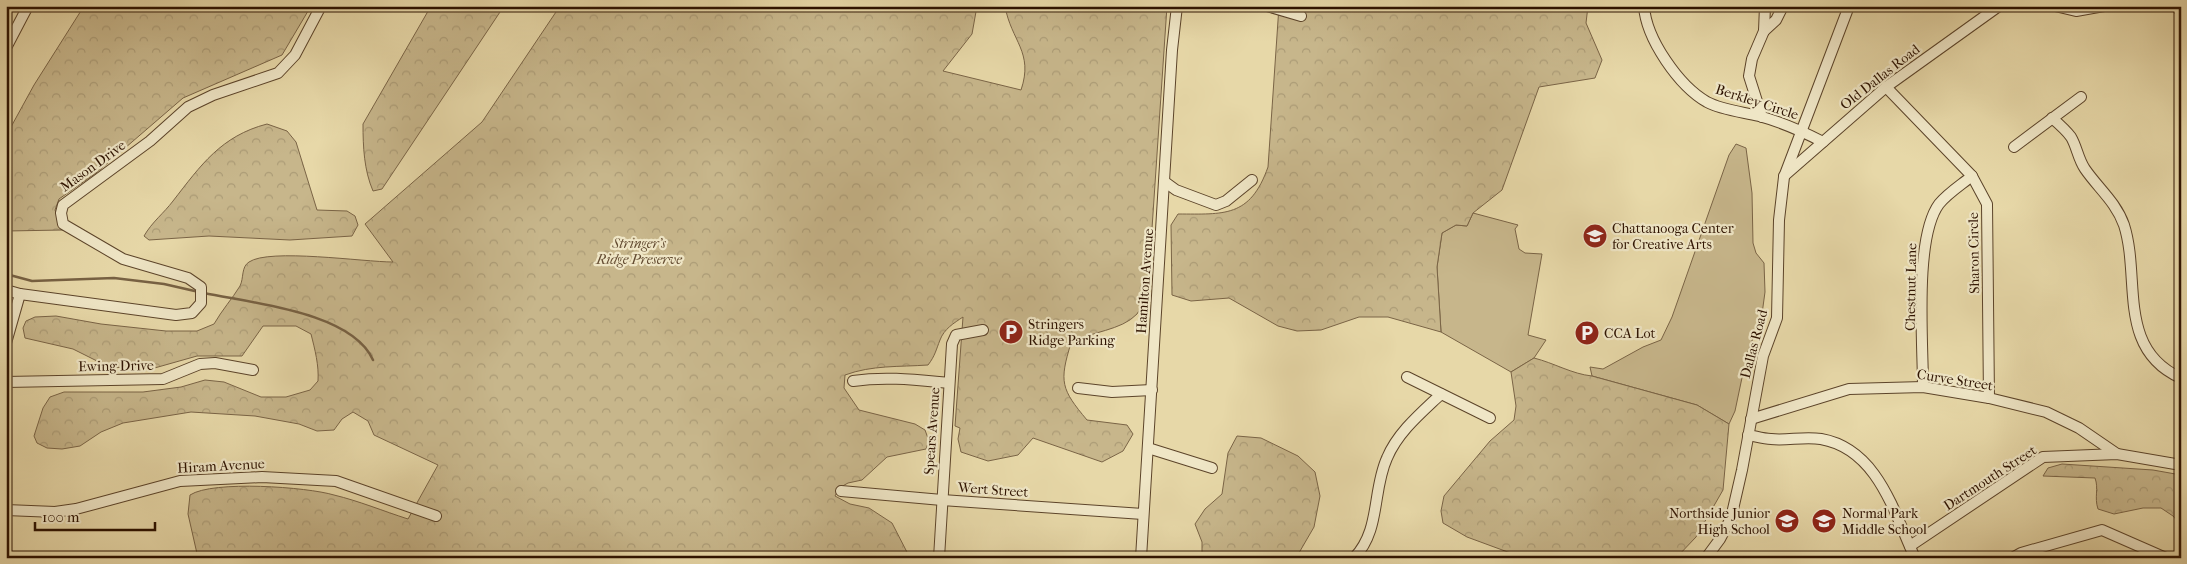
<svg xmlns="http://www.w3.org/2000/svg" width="2187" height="564" font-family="'IM FELL French Canon',serif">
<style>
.grass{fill:#c7b68b;stroke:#7a6446}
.forest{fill:url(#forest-crowns);stroke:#7a6446}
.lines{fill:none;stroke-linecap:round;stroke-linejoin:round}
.stream{stroke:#776143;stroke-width:2.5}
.minor-casing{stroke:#5c442a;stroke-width:12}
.minor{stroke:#efe6c6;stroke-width:10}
.labels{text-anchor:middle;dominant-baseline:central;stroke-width:4.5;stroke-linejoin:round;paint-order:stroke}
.street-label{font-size:14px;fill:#2d1200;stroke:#efe6c6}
.poi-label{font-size:14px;fill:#2d1200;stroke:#efe6c6;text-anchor:start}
.park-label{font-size:14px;font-style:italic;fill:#634b31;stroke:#efe6c6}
</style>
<defs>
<pattern id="forest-crowns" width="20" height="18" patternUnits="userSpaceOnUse" patternTransform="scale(1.25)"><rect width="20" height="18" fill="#c7b68b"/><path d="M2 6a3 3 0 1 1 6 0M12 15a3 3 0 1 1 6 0" fill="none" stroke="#ab9b76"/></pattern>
</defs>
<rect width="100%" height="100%" fill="#e7d8a8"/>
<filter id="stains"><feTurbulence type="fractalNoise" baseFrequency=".004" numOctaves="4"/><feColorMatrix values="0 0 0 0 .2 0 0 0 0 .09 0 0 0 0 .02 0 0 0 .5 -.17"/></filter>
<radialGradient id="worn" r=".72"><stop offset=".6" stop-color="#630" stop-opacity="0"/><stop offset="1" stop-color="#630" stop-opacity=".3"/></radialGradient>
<g class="grass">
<path d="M1736,144L1746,148L1752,193L1753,243L1756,253L1764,263L1765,292L1762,314L1747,354L1735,411L1729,424L1697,405L1592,376L1590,367L1603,369L1643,347L1661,340L1672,317L1729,155Z"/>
<path d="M1473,213L1518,225L1515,229L1519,249L1525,253L1542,254L1528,335L1546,340L1534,358L1511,372L1441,332L1437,267L1442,233L1456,225L1467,226Z"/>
</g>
<g class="forest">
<path d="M84,6H311L282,55L183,98L96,173L59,199L55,210L63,230L6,231V136L34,85Z"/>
<path d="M431,6H504L382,189L373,191C364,170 363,147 363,124Z"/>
<path d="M560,6H977L972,34L943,71L1021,90C1034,52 1011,41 1005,6H1167L1148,288C1145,296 1142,307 1137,314C1121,331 1091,331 1071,343C1059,382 1061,389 1087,420L1127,425L1133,434L1123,451L1102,462L1033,438L1018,455L988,461L961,452L958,439L960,428L955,426L963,317C954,323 944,329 940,340C936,350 935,356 928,365C899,367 872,365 845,375L844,388L859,410L915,424L925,430L929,441L926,449L887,457L862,480L848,483L839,488L835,496L850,504L869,508L892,523L910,558H198L188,514L190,495C213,480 307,487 334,495C359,501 383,511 408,519L438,465L374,435L368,421L353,412L342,419L334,430L317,431L299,424L255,416L191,412L123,423L101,432L80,446L62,449L47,448L37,443L34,436L43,408L50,397L64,392H143L181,387L205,380L224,382L261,397H286L310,390L318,381C319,365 315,350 311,334L296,326H263L242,356H197L151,369L109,367L73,349L25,338L23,328L26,321L35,317L56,316L101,324L166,331H197L214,324C222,310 232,299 240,286C244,278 241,267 249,262C269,248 364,262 393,262L365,224L482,122Z"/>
<path d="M1279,6H1588L1586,23L1602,60L1595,78L1539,87L1502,190L1473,213L1467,226L1456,225L1442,233L1437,267L1441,332L1388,317H1359L1321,330L1297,331L1278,326L1229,298L1191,301L1172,295L1171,225L1178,214C1224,214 1250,218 1268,167Z"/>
<path d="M267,124L287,131L296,142L317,210L347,211L355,216L358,225L352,236L290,240L209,236L149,240L144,236C152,222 164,213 173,201C201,165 221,136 267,124Z"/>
<path d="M1534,358C1554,363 1572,374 1592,376L1697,405L1729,424L1723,490L1696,537L1676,558H1524L1467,537L1443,523L1441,511L1444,496L1490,441L1514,420L1516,406L1511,372Z"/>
<path d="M1237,436L1261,438L1298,456L1315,472L1320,496L1314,527L1296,558H1202V542L1195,524L1205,509L1222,494L1228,453Z"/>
<path d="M2062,464L2153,470L2181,475V525L2173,516L2161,508H2143L2114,514L2098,509C2094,497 2099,489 2095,478L2043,476L2048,468Z"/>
</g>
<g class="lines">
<g class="stream">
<path d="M6,274L32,281L114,278L164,284L199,292"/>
<path d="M204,293C251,303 352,312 373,360"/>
</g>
<defs>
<g id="minor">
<path d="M1267,6L1301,16"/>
<path d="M1644,6C1646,39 1679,86 1707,102C1722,110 1743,112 1759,116C1781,122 1802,131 1823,142"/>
<path d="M2055,6L2076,11L2104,6"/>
<path d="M2176,6L2181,12"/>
<path d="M1764,31L1776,20L1783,6"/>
<path d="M6,48L28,6"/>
<path d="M1886,87L1972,176L1987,204L1989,398"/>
<path d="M1762,117L1749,76L1752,59L1764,31L1765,6"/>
<path d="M2052,118C2059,124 2066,130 2071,137C2077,147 2078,159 2085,169C2098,188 2116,202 2124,225C2141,278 2116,349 2181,378"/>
<path d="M2014,147L2081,97"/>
<path d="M1784,176L1886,87L1999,6"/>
<path d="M1165,182L1176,190L1216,205L1226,201L1252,180"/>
<path d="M6,290L20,294L176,315L192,313L201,303V287L188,278L123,259L63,224L61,213L63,205L150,141L188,107L213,95L278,73L295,55L321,6"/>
<path d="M6,343L20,294"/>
<path d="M1407,377L1490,418"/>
<path d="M853,381C886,376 917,380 949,383"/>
<path d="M6,382L163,379L200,364L215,363L253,370"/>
<path d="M1923,387C1923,343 1914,238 1939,204C1948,193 1961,185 1972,176"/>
<path d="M1078,388L1112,392L1152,390"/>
<path d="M1751,419L1849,389L1923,387L1989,398L2046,412L2079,428L2117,454"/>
<path d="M1748,435C1755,436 1763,439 1771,439C1787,441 1804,436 1821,439C1878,449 1894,513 1915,558"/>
<path d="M1148,448L1212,468"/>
<path d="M841,491L942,500L1143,514"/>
<path d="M6,510L55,512L76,509L180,481L262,477L336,481L436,516"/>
<path d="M1910,546L2043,457L2117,454L2181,465"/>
<path d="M939,558L952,344L956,335L983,330"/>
<path d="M1141,558L1172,50L1177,6"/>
<path d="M1354,558C1381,530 1372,491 1387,458C1398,432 1421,413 1441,394"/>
<path d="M1706,558L1720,539L1731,518L1742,470L1763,356L1777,318L1779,220L1784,177L1849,6"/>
<path d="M2012,558L2021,553L2102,530L2166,558"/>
</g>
</defs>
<use href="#minor" class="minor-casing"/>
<use href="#minor" class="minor"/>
</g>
<defs>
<symbol id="school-disc" viewBox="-11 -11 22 22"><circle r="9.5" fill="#8f2418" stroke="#efe6c6"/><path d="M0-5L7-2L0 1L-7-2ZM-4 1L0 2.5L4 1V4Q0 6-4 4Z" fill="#fff"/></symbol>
<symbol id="parking-disc" viewBox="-11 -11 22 22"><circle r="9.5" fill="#8f2418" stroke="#efe6c6"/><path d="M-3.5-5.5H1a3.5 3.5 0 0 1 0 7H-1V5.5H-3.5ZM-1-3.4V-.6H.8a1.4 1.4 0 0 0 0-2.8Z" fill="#fff"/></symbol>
</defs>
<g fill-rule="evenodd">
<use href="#school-disc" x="1581" y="222" width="28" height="28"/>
<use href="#parking-disc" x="997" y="318" width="28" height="28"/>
<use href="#parking-disc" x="1573" y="319" width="28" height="28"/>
<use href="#school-disc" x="1773" y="507" width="28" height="28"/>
<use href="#school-disc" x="1810" y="507" width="28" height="28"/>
</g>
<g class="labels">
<g class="street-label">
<text transform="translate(1880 77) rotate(-38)">Old Dallas Road</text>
<text transform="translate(1757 102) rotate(18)">Berkley Circle</text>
<text transform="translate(93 166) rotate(-36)">Mason Drive</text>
<text transform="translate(1974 253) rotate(-91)">Sharon Circle</text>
<text transform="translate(1145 281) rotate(-86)">Hamilton Avenue</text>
<text transform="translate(1911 287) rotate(-89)">Chestnut Lane</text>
<text transform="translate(1754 344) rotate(-75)">Dallas Road</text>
<text transform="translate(116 366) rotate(-1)">Ewing Drive</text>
<text transform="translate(1955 380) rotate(9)">Curve Street</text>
<text transform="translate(932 431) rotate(-86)">Spears Avenue</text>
<text transform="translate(221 466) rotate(-3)">Hiram Avenue</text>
<text transform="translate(1990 478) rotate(-33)">Dartmouth Street</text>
<text transform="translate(993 490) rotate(4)">Wert Street</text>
</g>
<g class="poi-label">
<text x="1612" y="228">Chattanooga Center<tspan x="1612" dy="16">for Creative Arts</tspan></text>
<text x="1028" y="324">Stringers<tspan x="1028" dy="16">Ridge Parking</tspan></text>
<text x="1604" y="333">CCA Lot</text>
<text x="1770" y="513" text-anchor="end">Northside Junior<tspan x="1770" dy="16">High School</tspan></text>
<text x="1842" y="513">Normal Park<tspan x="1842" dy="16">Middle School</tspan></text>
</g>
<g class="park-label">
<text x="639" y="243">Stringer's<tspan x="639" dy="16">Ridge Preserve</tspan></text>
</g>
</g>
<rect width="2187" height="564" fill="none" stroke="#e7d8a8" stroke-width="25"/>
<rect x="8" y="8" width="2172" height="549" fill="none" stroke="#2d1200" stroke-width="2.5"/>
<rect x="12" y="12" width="2162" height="539" fill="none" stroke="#2d1200"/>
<path d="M35 522v8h120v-8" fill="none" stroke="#2d1200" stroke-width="2.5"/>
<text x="42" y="522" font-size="15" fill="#2d1200" stroke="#efe6c6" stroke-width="4" paint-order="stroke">100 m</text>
<rect width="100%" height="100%" filter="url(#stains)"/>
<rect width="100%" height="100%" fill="url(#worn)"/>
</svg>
